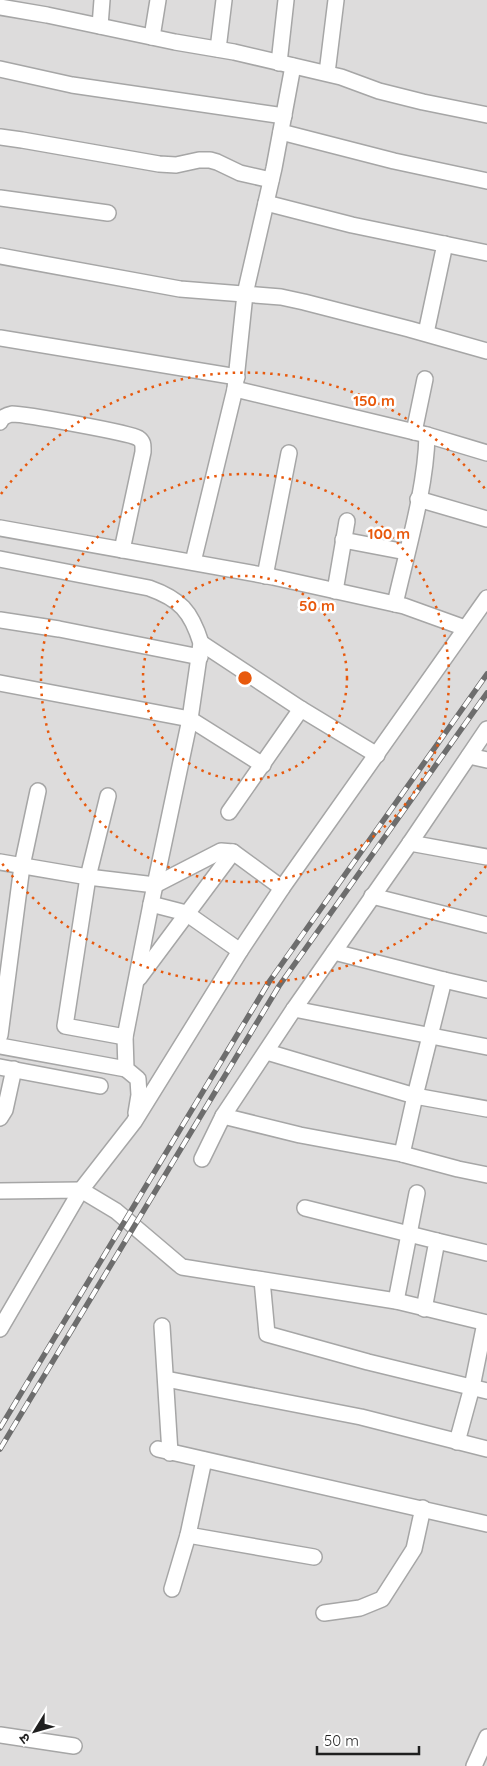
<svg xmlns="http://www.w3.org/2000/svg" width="487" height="1766" font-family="Quicksand,'Noto Sans Devanagari',sans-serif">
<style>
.residential{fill:#dddcdc}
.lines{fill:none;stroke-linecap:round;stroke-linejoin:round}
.minor-casing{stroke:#a6a6a6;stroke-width:18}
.minor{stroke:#fff;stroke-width:15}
.rail-casing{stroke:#6d6d6d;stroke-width:5.5}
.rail{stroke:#fff;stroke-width:4;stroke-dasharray:11;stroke-linecap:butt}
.ring{fill:none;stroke:#e8590c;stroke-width:2.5;stroke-dasharray:2.5 5}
.centre{fill:#e8590c;stroke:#fff;stroke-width:2.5}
.ring-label{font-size:15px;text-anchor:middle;font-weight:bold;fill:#e8590c;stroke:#fff;stroke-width:5;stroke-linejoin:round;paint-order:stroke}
</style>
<rect width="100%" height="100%" fill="#f0ede5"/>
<rect class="residential" x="0" y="0" width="487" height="1766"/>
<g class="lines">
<defs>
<g id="minor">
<path d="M0,7L47,15L175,42L234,52L341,77L379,91L423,102L487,115"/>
<path d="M100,26L102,0"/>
<path d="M152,37L158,0"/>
<path d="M218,49L224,0"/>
<path d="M279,63L286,0"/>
<path d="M0,69L72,85L284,116"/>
<path d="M327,73L336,0"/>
<path d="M281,132L394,161L487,181"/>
<path d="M0,137L22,140L159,164L176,165L199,160H210L217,162L240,173L271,180"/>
<path d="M0,198L108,213"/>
<path d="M266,203L352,225L487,253"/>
<path d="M0,256L180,289L281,297L304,302L409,329L487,351"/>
<path d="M426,333L445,244"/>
<path d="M0,338L237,377"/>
<path d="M235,389L427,435L487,453"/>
<path d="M0,422C2,417 7,415 12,414C25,414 130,433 138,438C144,442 143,446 143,452L122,550"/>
<path d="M414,432L425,379"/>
<path d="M418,499L487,519"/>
<path d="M0,528L273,577L404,606L465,628"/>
<path d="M343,540L406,552"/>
<path d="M0,559L149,588C180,599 191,611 201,643L190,719L151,904L125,1037L126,1069L138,1079L139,1095L136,1113"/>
<path d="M193,562L235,389L245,294L274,168L293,66"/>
<path d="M265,576L289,453"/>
<path d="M335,591L347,521"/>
<path d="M395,604C407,551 426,488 427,435"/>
<path d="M0,620L59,629L200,657"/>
<path d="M201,643L301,709L377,755"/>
<path d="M0,683L190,719L263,765"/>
<path d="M469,756L487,760"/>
<path d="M108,796L88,877L65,1026L125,1037"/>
<path d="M229,812L301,709"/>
<path d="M410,843L487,857"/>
<path d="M0,862L88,877L155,885L221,851L233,852L282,888"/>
<path d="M372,896L487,925"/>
<path d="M151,904L186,913L240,951"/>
<path d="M334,952L444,980L487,990"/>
<path d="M139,978L233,852"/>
<path d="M294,1009L487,1047"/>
<path d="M0,1035L22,866L38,791"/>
<path d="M0,1046L126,1069"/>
<path d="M267,1052L415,1096L487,1109"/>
<path d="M0,1067L100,1086"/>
<path d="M223,1116L300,1135L402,1154L458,1169L487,1175"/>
<path d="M0,1118L5,1110L14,1069"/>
<path d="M402,1154L415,1096L444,980"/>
<path d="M202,1159L223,1116L294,1009L410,843L487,729"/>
<path d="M0,1191L81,1190L116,1211L182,1267L396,1301L487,1323"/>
<path d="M305,1208L437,1241L424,1309"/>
<path d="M437,1241L487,1253"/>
<path d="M262,1280L267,1334L368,1362L487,1391"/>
<path d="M396,1301L417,1193"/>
<path d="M162,1326L170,1453"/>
<path d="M0,1329L81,1190L134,1122L240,951L282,888L487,598"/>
<path d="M166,1379L361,1417L487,1449"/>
<path d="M457,1442L472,1387L485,1323"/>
<path d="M158,1449L487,1524"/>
<path d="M188,1535L314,1557"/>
<path d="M172,1589L188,1535L204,1460"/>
<path d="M324,1613L360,1608L382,1599L414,1549L423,1508"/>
<path d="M0,1735L74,1746"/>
<path d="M474,1766L487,1737"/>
</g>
</defs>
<use href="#minor" class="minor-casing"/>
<use href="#minor" class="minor"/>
<defs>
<g id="rail">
<path d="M0,1428L269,982L487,674"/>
<path d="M0,1449L279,986L487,693"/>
</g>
</defs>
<use href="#rail" class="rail-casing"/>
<use href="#rail" class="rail"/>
</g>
<g class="ring">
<circle cx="245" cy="678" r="102"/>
<circle cx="245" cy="678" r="204"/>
<path d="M486 866A306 306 0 0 1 1 862M1 494A306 306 0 0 1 486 490"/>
</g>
<circle cx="245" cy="678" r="8" class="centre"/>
<g class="ring-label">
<text x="374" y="406">150 m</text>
<text x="389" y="539">100 m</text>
<text x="317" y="611">50 m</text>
</g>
<g transform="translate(35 1731) rotate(233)" stroke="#ffffff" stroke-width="4" paint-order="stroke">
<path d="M0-4L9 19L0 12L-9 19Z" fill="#1f1f1f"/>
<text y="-8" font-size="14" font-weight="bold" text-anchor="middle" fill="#1f1f1f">उ</text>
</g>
<path d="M317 1746v8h102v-8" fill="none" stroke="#1f1f1f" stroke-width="2.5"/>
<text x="324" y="1746" font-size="15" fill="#1f1f1f" stroke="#ffffff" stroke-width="4" paint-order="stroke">50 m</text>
</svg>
